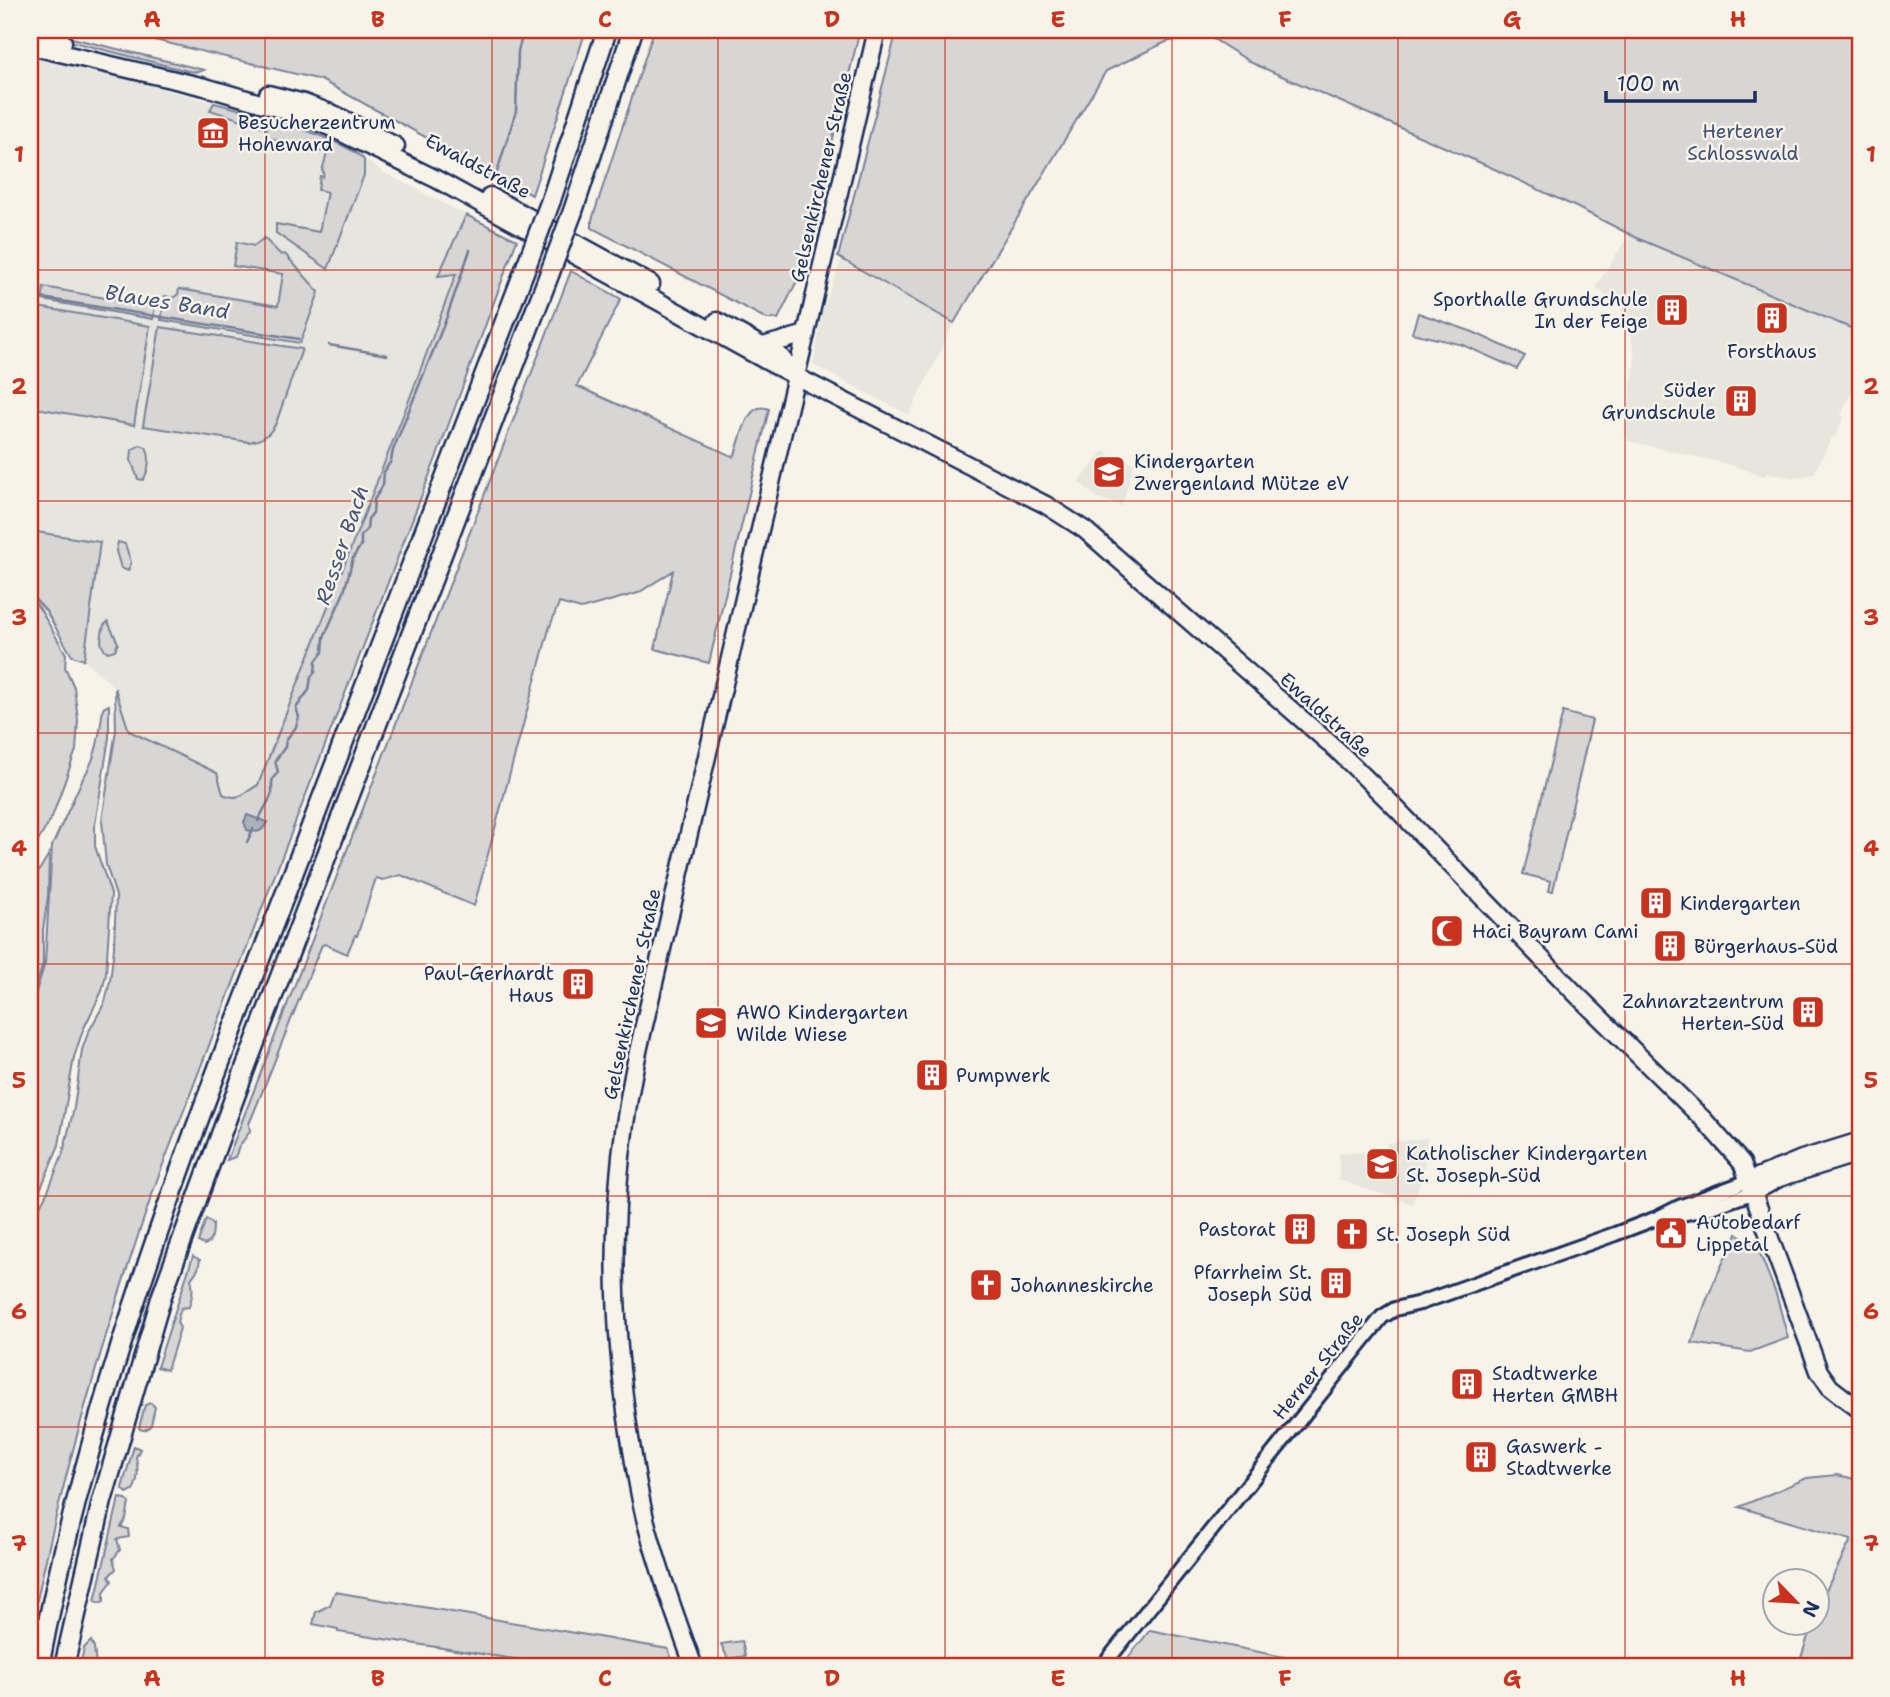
<svg xmlns="http://www.w3.org/2000/svg" width="1890" height="1697" font-family="'Shantell Sans',sans-serif">
<style>
.built{fill:#e6e5de}
.green{fill:#d7d6d4;stroke:#798299;stroke-width:2}
.water{fill:#acb0b9;stroke:#727c95;stroke-width:2}
.lines{fill:none;stroke-linecap:round;stroke-linejoin:round}
.stream{stroke:#727c95;stroke-width:2.5}
.minor-casing{stroke:#1b2f5e;stroke-width:18}
.major-casing{stroke:#1b2f5e;stroke-width:21}
.highway-casing{stroke:#1b2f5e;stroke-width:23}
.minor{stroke:#f7f3e8;stroke-width:12}
.major{stroke:#f7f3e8;stroke-width:16}
.highway{stroke:#f7f3e8;stroke-width:18}
.highway-bridge-casing{stroke:#1b2f5e;stroke-width:23;stroke-linecap:butt}
.highway-bridge{stroke:#f7f3e8;stroke-width:18}
.grid{fill:none;stroke:#c8321e;stroke-width:2;stroke-opacity:0.55}
.labels{text-anchor:middle;dominant-baseline:central;stroke-width:5;stroke-linejoin:round;paint-order:stroke}
.poi-label{font-size:19px;fill:#1b2f5e;stroke:#f7f3e8;text-anchor:start}
.park-label{font-size:19px;fill:#415076;stroke:#f7f3e8}
.street-label{font-size:19px;fill:#1b2f5e;stroke:#f7f3e8}
.water-label{font-size:21px;font-style:italic;fill:#465679;stroke:#f7f3e8}
.neatline{fill:none;stroke:#c8321e;stroke-width:2.5}
.grid-label{font-size:23px;text-anchor:middle;font-weight:bold;fill:#c8321e}
</style>
<rect width="100%" height="100%" fill="#f7f3e8"/>
<filter id="ink" filterUnits="userSpaceOnUse"><feTurbulence type="fractalNoise" baseFrequency=".0143" numOctaves="2"/><feDisplacementMap in="SourceGraphic" scale="14" xChannelSelector="R" yChannelSelector="G"/><feConvolveMatrix kernelMatrix="1 2 1 2 8 2 1 2 1" color-interpolation-filters="sRGB"/></filter>
<g filter="url(#ink)">
<g class="built">
<path d="M30,53L237,109L296,127L355,153L383,172L466,215L439,275L456,273L411,395L270,760L258,785L242,797L231,798L223,794L217,773L129,731L115,688L84,660L100,542L30,531Z"/>
<path d="M1629,234L1860,332V372L1841,415L1844,417L1835,437L1832,436L1814,474L1795,478L1767,473L1764,476L1731,465L1629,441L1625,435L1635,358L1629,324L1619,307L1596,287Z"/>
<path d="M841,261L954,323L909,415L813,365L823,310Z"/>
<path d="M1104,451L1113,458L1134,463L1122,506L1098,498L1079,482Z"/>
<path d="M1427,1138L1424,1173L1412,1204L1339,1180V1153L1386,1152L1387,1143Z"/>
</g>
<g class="green">
<path d="M39,30L204,70L199,72L188,71L30,31Z"/>
<path d="M113,30H586L532,195C510,183 486,175 463,163L464,158L321,80Z"/>
<path d="M654,30H860L798,279L778,319H767L592,228V220Z"/>
<path d="M897,30H1860V332L1639,239L1576,207L1490,167L1252,63L1204,33L1166,42L1106,71L954,323L838,257Z"/>
<path d="M214,103C244,110 347,139 364,160V175L328,269L276,233V224L319,232L327,192L318,190L320,176L323,177L324,172L322,171L327,153L265,137L267,128L210,110Z"/>
<path d="M466,215L517,240L438,453L157,1180C105,1329 60,1480 30,1635V1225L48,1191L63,1153L74,1108L82,1050L88,1033L105,1002L110,981L114,948L116,896L106,865L102,820L116,730L115,688L129,731L217,773L223,794C238,802 245,792 258,785L411,395L456,274L438,276Z"/>
<path d="M264,238L281,255L285,254L319,292L300,343L161,320L165,296L173,298L178,294L179,289L278,306L283,274L233,266L237,242L254,246Z"/>
<path d="M571,271L621,299L577,386L734,457C741,441 746,399 769,409L709,663L655,649L673,571L638,593L581,609L559,603L549,629L474,906L401,875L383,880L376,878L357,936L355,935L347,954L325,944L322,945C296,1004 274,1065 249,1124L250,1131L239,1147L235,1157L227,1160Z"/>
<path d="M44,287L155,307L153,319L42,300Z"/>
<path d="M38,307L150,326L134,425L30,407V361Z"/>
<path d="M1418,313L1473,332L1525,356L1517,369L1463,345L1412,333Z"/>
<path d="M160,327L302,349L276,423C270,435 262,440 249,442L143,426Z"/>
<path d="M140,445L146,447C151,456 149,471 143,480L138,479L131,460L132,450Z"/>
<path d="M30,531L100,542L84,660L72,656L46,611L30,594Z"/>
<path d="M118,542L125,544L131,562L128,571L121,568L116,551Z"/>
<path d="M30,597L40,609L66,654L65,667L74,687L78,720L76,750L52,817L30,855Z"/>
<path d="M108,622L118,643L115,650L108,652C97,646 102,635 104,625Z"/>
<path d="M109,705V738L95,825V846L111,894L106,974L102,991L83,1030L74,1057L59,1145L30,1214V1011L45,963L52,846L83,778C97,758 100,732 103,708Z"/>
<path d="M1563,712L1592,720L1553,891H1549L1551,881L1523,874Z"/>
<path d="M49,854L48,896L43,930V964L30,1004V885Z"/>
<path d="M206,1219L213,1224C213,1232 213,1242 204,1245L198,1242Z"/>
<path d="M1737,1234L1757,1246L1776,1294L1788,1338L1750,1352L1692,1343C1703,1305 1718,1270 1737,1234Z"/>
<path d="M193,1256L200,1260L198,1269L191,1279C194,1287 192,1299 189,1307L181,1308L177,1322L180,1328L167,1370L157,1367Z"/>
<path d="M151,1403L155,1407L151,1425C148,1429 143,1432 139,1428L145,1405Z"/>
<path d="M134,1446L140,1449L136,1457C138,1466 139,1481 133,1490L127,1493L122,1488Z"/>
<path d="M1837,1475L1860,1480V1667H1798L1812,1624H1816L1819,1604L1851,1540L1739,1507L1807,1478Z"/>
<path d="M119,1498L126,1499L129,1503L126,1519L121,1527L128,1529L129,1537L117,1539L120,1550L113,1559L116,1569L109,1576L112,1581L104,1592V1601L99,1603L95,1601Z"/>
<path d="M335,1592L668,1649L675,1667H566L338,1632V1629L313,1624L316,1612L330,1605Z"/>
<path d="M1150,1630L1333,1667H1121Z"/>
<path d="M91,1641L94,1647L96,1666L80,1667L84,1648Z"/>
<path d="M742,1641L745,1656L728,1659L721,1644Z"/>
</g>
<path class="water" d="M247,815L267,822C262,833 257,833 247,830L244,822Z"/>
<g class="lines">
<g class="stream">
<path d="M497,172L516,111L518,51L524,30"/>
<path d="M30,296L299,339"/>
<path d="M329,345L387,355"/>
<path d="M258,821C261,814 271,798 272,793C273,781 269,783 278,772L275,761L285,747L286,740L296,727L299,717L296,708L309,690L311,677L315,672L316,661L323,652L324,637L344,592L353,558L361,545V536L367,529L368,519L373,513L374,500L383,485L384,472L391,461L393,450L446,319L470,250"/>
<path d="M247,842L253,829"/>
</g>
<defs>
<g id="minor">
<path d="M1664,1218L1705,1209L1752,1193"/>
<path d="M1102,1667L1382,1317L1395,1309L1420,1303L1615,1234L1657,1218L1679,1207L1748,1181"/>
</g>
<g id="major">
<path d="M30,34L63,42"/>
<path d="M30,46L205,87L295,113L330,127L436,179L774,365L1046,505L1085,530L1336,749L1393,805L1575,993L1704,1120L1742,1163L1819,1371L1830,1387L1860,1410"/>
<path d="M268,94L304,103L336,115L396,146"/>
<path d="M490,196L651,284"/>
<path d="M717,321L780,356L793,372"/>
<path d="M763,346L806,334"/>
<path d="M1748,1181L1802,1159L1854,1143L1860,1144"/>
<path d="M1752,1193L1779,1178L1849,1156L1860,1149"/>
<path d="M694,1667C677,1621 660,1574 647,1526C639,1497 635,1467 630,1438C609,1308 610,1176 639,1047L877,30"/>
</g>
<g id="highway">
<path d="M551,200L607,30"/>
<path d="M573,211L633,30"/>
<path d="M39,1667C89,1399 187,1145 286,892C367,683 446,473 527,264"/>
<path d="M64,1667L102,1501L162,1295L246,1066L549,275"/>
</g>
</defs>
<use href="#minor" class="minor-casing"/>
<use href="#major" class="major-casing"/>
<use href="#highway" class="highway-casing"/>
<use href="#minor" class="minor"/>
<use href="#major" class="major"/>
<use href="#highway" class="highway"/>
<defs>
<g id="highway-bridge">
<path d="M527,264L551,200"/>
<path d="M549,275L573,211"/>
</g>
</defs>
<use href="#highway-bridge" class="highway-bridge-casing"/>
<use href="#highway-bridge" class="highway-bridge"/>
</g>
</g>
<path class="grid" d="M265,30V1667M492,30V1667M718,30V1667M945,30V1667M1172,30V1667M1398,30V1667M1625,30V1667M30,270H1860M30,501H1860M30,733H1860M30,964H1860M30,1196H1860M30,1427H1860"/>
<defs>
<symbol id="museum-square" viewBox="-11 -11 22 22"><rect x="-9" y="-9" width="18" height="18" rx="4" fill="#c8321e" stroke="#f7f3e8"/><path d="M0-6L6-3V-2H-6V-3ZM-5-1h2V3h-2ZM-1-1h2V3h-2ZM3-1h2V3H3ZM-6 4H6V6H-6Z" fill="#fff"/></symbol>
<symbol id="building-square" viewBox="-11 -11 22 22"><rect x="-9" y="-9" width="18" height="18" rx="4" fill="#c8321e" stroke="#f7f3e8"/><path d="M-4-6H4V6H1V3H-1V6H-4ZM-2.5-4.3h1.7v1.8h-1.7ZM.8-4.3h1.7v1.8H.8ZM-2.5-1h1.7V.8h-1.7ZM.8-1h1.7V.8H.8Z" fill="#fff"/></symbol>
<symbol id="school-square" viewBox="-11 -11 22 22"><rect x="-9" y="-9" width="18" height="18" rx="4" fill="#c8321e" stroke="#f7f3e8"/><path d="M0-5L7-2L0 1L-7-2ZM-4 1L0 2.5L4 1V4Q0 6-4 4Z" fill="#fff"/></symbol>
<symbol id="mosque-square" viewBox="-11 -11 22 22"><rect x="-9" y="-9" width="18" height="18" rx="4" fill="#c8321e" stroke="#f7f3e8"/><path d="M3.5-4.9A6 6 0 1 0 3.5 4.9A5 5 0 1 1 3.5-4.9Z" fill="#fff"/></symbol>
<symbol id="civic-square" viewBox="-11 -11 22 22"><rect x="-9" y="-9" width="18" height="18" rx="4" fill="#c8321e" stroke="#f7f3e8"/><path d="M-.6-6.5H3V-4.5H.6V-3L4-1V1h2V6H-6V1h2V-1L-.6-3ZM-1.2 2.5V6h2.4V2.5Z" fill="#fff"/></symbol>
<symbol id="church-square" viewBox="-11 -11 22 22"><rect x="-9" y="-9" width="18" height="18" rx="4" fill="#c8321e" stroke="#f7f3e8"/><path d="M-1.2-6h2.4v3.5h3.3v2.4h-3.3V6h-2.4V-.1h-3.3v-2.4h3.3Z" fill="#fff"/></symbol>
</defs>
<g fill-rule="evenodd">
<use href="#museum-square" x="194" y="114" width="38" height="38"/>
<use href="#building-square" x="1653" y="291" width="38" height="38"/>
<use href="#building-square" x="1753" y="299" width="38" height="38"/>
<use href="#building-square" x="1722" y="382" width="38" height="38"/>
<use href="#school-square" x="1090" y="453" width="38" height="38"/>
<use href="#building-square" x="1637" y="884" width="38" height="38"/>
<use href="#mosque-square" x="1428" y="912" width="38" height="38"/>
<use href="#building-square" x="1651" y="927" width="38" height="38"/>
<use href="#building-square" x="559" y="965" width="38" height="38"/>
<use href="#building-square" x="1789" y="993" width="38" height="38"/>
<use href="#school-square" x="692" y="1004" width="38" height="38"/>
<use href="#building-square" x="913" y="1056" width="38" height="38"/>
<use href="#school-square" x="1363" y="1145" width="38" height="38"/>
<use href="#building-square" x="1281" y="1210" width="38" height="38"/>
<use href="#civic-square" x="1652" y="1214" width="38" height="38"/>
<use href="#church-square" x="1333" y="1215" width="38" height="38"/>
<use href="#building-square" x="1317" y="1264" width="38" height="38"/>
<use href="#church-square" x="967" y="1266" width="38" height="38"/>
<use href="#building-square" x="1448" y="1365" width="38" height="38"/>
<use href="#building-square" x="1462" y="1438" width="38" height="38"/>
</g>
<g class="labels">
<g class="poi-label">
<text x="238" y="122">Besucherzentrum<tspan x="238" dy="22">Hoheward</tspan></text>
<text x="1648" y="299" text-anchor="end">Sporthalle Grundschule<tspan x="1648" dy="22">In der Feige</tspan></text>
<text x="1772" y="351" text-anchor="middle">Forsthaus</text>
<text x="1716" y="390" text-anchor="end">Süder<tspan x="1716" dy="22">Grundschule</tspan></text>
<text x="1134" y="461">Kindergarten<tspan x="1134" dy="22">Zwergenland Mütze eV</tspan></text>
<text x="1680" y="903">Kindergarten</text>
<text x="1472" y="931">Haci Bayram Cami</text>
<text x="1694" y="946">Bürgerhaus-Süd</text>
<text x="554" y="973" text-anchor="end">Paul-Gerhardt<tspan x="554" dy="22">Haus</tspan></text>
<text x="1784" y="1001" text-anchor="end">Zahnarztzentrum<tspan x="1784" dy="22">Herten-Süd</tspan></text>
<text x="736" y="1012">AWO Kindergarten<tspan x="736" dy="22">Wilde Wiese</tspan></text>
<text x="956" y="1075">Pumpwerk</text>
<text x="1406" y="1153">Katholischer Kindergarten<tspan x="1406" dy="22">St. Joseph-Süd</tspan></text>
<text x="1696" y="1222">Autobedarf<tspan x="1696" dy="22">Lippetal</tspan></text>
<text x="1276" y="1229" text-anchor="end">Pastorat</text>
<text x="1376" y="1234">St. Joseph Süd</text>
<text x="1312" y="1272" text-anchor="end">Pfarrheim St.<tspan x="1312" dy="22">Joseph Süd</tspan></text>
<text x="1010" y="1285">Johanneskirche</text>
<text x="1492" y="1373">Stadtwerke<tspan x="1492" dy="22">Herten GMBH</tspan></text>
<text x="1506" y="1446">Gaswerk -<tspan x="1506" dy="22">Stadtwerke</tspan></text>
</g>
<g class="park-label">
<text x="1743" y="131">Hertener<tspan x="1743" dy="22">Schlosswald</tspan></text>
</g>
<g class="street-label">
<text transform="translate(478 166) rotate(28)">Ewaldstraße</text>
<text transform="translate(821 177) rotate(-77)">Gelsenkirchener Straße</text>
<text transform="translate(1326 715) rotate(42)">Ewaldstraße</text>
<text transform="translate(632 994) rotate(-78)">Gelsenkirchener Straße</text>
<text transform="translate(1318 1366) rotate(-51)">Herner Straße</text>
</g>
<g class="water-label">
<text transform="translate(167 302) rotate(9)">Blaues Band</text>
<text transform="translate(342 545) rotate(-71)">Resser Bach</text>
</g>
</g>
<rect width="1890" height="1697" fill="none" stroke="#f7f3e8" stroke-width="77"/>
<g transform="translate(1796 1602) rotate(115)"><circle r="33" fill="#f7f3e8" stroke="#9fa5b1" stroke-width="2"/>
<path d="M0-5L12 26L0 18L-12 26Z" fill="#c8321e"/>
<text y="-10" font-size="19" font-weight="bold" text-anchor="middle" fill="#1b2f5e">N</text>
</g>
<path d="M1606 91v10h149v-10" fill="none" stroke="#1b2f5e" stroke-width="3.5"/>
<text x="1617" y="91" font-size="21" fill="#1b2f5e" stroke="#f7f3e8" stroke-width="5" paint-order="stroke">100 m</text>
<rect x="38" y="38" width="1814" height="1620" class="neatline"/>
<g class="grid-label">
<text x="152" y="27">A</text>
<text x="378" y="27">B</text>
<text x="605" y="27">C</text>
<text x="832" y="27">D</text>
<text x="1058" y="27">E</text>
<text x="1285" y="27">F</text>
<text x="1512" y="27">G</text>
<text x="1738" y="27">H</text>
<text x="19" y="162">1</text>
<text x="1871" y="162">1</text>
<text x="19" y="394">2</text>
<text x="1871" y="394">2</text>
<text x="19" y="625">3</text>
<text x="1871" y="625">3</text>
<text x="19" y="856">4</text>
<text x="1871" y="856">4</text>
<text x="19" y="1088">5</text>
<text x="1871" y="1088">5</text>
<text x="19" y="1319">6</text>
<text x="1871" y="1319">6</text>
<text x="19" y="1551">7</text>
<text x="1871" y="1551">7</text>
<text x="152" y="1686">A</text>
<text x="378" y="1686">B</text>
<text x="605" y="1686">C</text>
<text x="832" y="1686">D</text>
<text x="1058" y="1686">E</text>
<text x="1285" y="1686">F</text>
<text x="1512" y="1686">G</text>
<text x="1738" y="1686">H</text>
</g>
</svg>
